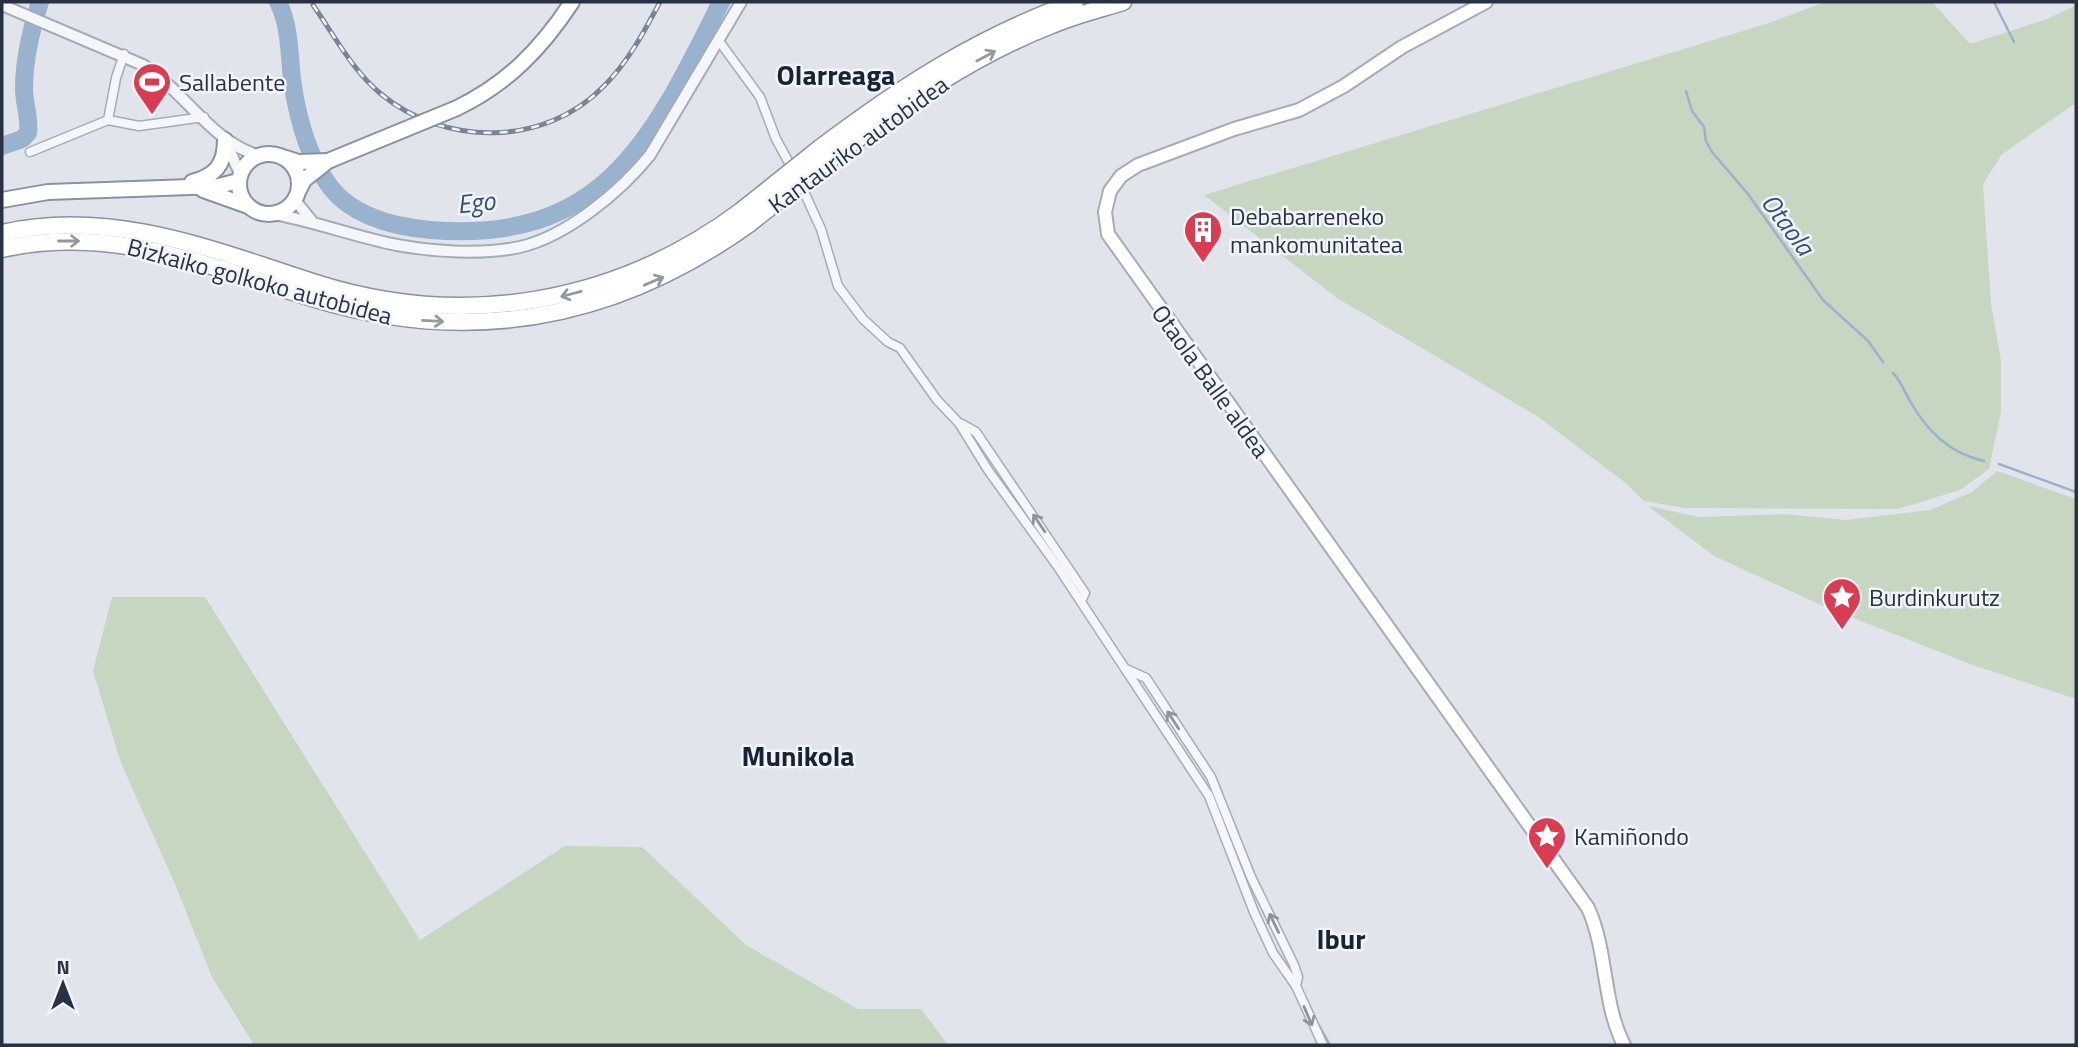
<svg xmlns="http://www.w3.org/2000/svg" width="2078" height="1047" font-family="'Titillium Web',sans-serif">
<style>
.green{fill:#c6d6c1}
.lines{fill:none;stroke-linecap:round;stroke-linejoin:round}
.stream{stroke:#99b2ce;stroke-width:2.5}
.river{stroke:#99b2ce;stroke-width:18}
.minor-casing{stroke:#a6acb6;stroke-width:11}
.tertiary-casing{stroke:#a6acb6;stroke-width:14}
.secondary-casing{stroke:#a6acb6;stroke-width:16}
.trunk-casing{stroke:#8792a3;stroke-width:18}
.motorway-casing{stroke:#8792a3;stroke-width:19}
.minor{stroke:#f4f6f9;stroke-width:8}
.tertiary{stroke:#f4f6f9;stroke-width:10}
.secondary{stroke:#fff;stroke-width:12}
.trunk{stroke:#fff;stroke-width:14}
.motorway{stroke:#fff;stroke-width:16}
.rail-casing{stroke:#798496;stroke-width:5}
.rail{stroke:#f1f4f8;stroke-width:2.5;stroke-dasharray:8;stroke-linecap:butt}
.trunk-bridge-casing{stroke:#8792a3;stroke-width:18;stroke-linecap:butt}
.motorway-bridge-casing{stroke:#8792a3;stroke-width:19;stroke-linecap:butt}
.trunk-bridge{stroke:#fff;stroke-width:14}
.motorway-bridge{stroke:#fff;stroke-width:16}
.oneway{stroke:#9498a2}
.oneway2{stroke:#8e949e}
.labels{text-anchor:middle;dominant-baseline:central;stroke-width:5;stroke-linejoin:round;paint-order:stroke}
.poi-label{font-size:24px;fill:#283244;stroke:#f1f4f8;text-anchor:start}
.street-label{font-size:24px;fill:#283244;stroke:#f1f4f8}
.water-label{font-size:26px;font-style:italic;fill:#2e507c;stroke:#f1f4f8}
.quarter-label{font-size:28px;font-weight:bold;fill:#1a2335;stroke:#f1f4f8}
</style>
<rect width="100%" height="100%" fill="#e1e5eb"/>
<g class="green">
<path d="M1825,2H1932L1970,44L2047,19L2076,5V103L2002,154L1983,184L1991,304L2001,361V412L1989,469L1960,490L1898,509L1685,508L1644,501L1628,485L1537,416L1337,298L1204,195L1769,23Z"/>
<path d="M1997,471L2076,499V699L1970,664L1823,606L1714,556L1648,506L1699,517L1784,514L1846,520L1930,510L1972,492Z"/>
<path d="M112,597H205L420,940L565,846L642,847L746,945L858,1009H921L948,1045H254L212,977L175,884L121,763L93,671Z"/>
</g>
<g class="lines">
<g class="stream">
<path d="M1994,2L2014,42"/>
<path d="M1686,91L1692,111L1704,127L1706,141L1712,152L1748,194L1823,300L1868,341L1883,362"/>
<path d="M1893,373C1901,381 1904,391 1910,401C1927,431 1949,453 1984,461"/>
<path d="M1999,464L2076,492"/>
<path d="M1318,1024L1330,1045"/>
</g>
<g class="river">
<path d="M278,2C290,26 289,53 292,79C297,116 308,158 331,188C354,217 396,227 431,230C605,244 653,138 721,2"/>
<path d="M2,146L22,139L28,133C30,117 24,104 24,89C24,59 31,30 40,2"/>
</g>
<defs>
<g id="minor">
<path d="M719,41L760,97L776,139L794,172"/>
<path d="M108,120L116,78L124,54"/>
<path d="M30,152L108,120L139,126L204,117"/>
<path d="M800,183L821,229L838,286L863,319L888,342L900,348L937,400L959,423L988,470L1058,567L1209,796L1254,912L1273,953L1296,986L1323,1045"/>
<path d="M962,424L976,432L1085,593L1081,601"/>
<path d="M1126,669L1146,678L1211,777L1251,877L1294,965L1298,977L1296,986"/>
</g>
<g id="tertiary">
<path d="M2,5L143,65C183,90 211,141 257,155"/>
<path d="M226,142L240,174"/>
<path d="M295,200L311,220"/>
<path d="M273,214C315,221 355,237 397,245C435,252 483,255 520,247C567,236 620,192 650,155L741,2"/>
</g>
<path id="secondary" d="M1486,2L1402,47L1344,86L1299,110L1234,129L1138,165L1121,176L1110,191L1105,212L1108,234L1588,908C1608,952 1602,1002 1624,1045"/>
<g id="trunk">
<path d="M457,108C508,83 541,49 572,2"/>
<circle cx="269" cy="184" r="30"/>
<path d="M286,158L298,162L328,161"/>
<path d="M192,182C215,176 225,165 225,140"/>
<path d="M203,190L248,206"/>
<path d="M299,190L304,180L328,161"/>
<path d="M2,200L48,192L219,186L238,181"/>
</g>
<g id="motorway">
<path d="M820,148C902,86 978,37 1075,2"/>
<path d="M827,162C897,109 969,57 1052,25C1075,15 1100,9 1123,2"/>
<path d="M2,233C112,208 213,250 316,283C464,330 616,304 741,211"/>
<path d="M2,249C111,224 209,266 312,298C471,347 615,320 749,224"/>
</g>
</defs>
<use href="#minor" class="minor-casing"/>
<use href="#tertiary" class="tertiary-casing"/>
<use href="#secondary" class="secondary-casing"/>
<use href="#trunk" class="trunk-casing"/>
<use href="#motorway" class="motorway-casing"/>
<use href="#minor" class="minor"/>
<use href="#tertiary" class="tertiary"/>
<use href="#secondary" class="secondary"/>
<use href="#trunk" class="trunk"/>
<use href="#motorway" class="motorway"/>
<defs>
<path id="rail" d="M313,5C334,35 352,70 381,94C445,147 545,147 604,86C628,62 644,32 660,2"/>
</defs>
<use href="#rail" class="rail-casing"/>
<use href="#rail" class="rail"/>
<defs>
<path id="trunk-bridge" d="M328,161L457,108"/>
<g id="motorway-bridge">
<path d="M741,211L820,148"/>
<path d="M749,224L827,162"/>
</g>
</defs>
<use href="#trunk-bridge" class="trunk-bridge-casing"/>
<use href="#motorway-bridge" class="motorway-bridge-casing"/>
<use href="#trunk-bridge" class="trunk-bridge"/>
<use href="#motorway-bridge" class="motorway-bridge"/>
</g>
<defs><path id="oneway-shaft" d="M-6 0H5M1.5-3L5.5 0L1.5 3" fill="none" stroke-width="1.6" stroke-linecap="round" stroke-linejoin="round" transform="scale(1.75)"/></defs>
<g class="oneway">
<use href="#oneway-shaft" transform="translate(986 56) rotate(-28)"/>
<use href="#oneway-shaft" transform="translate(69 241)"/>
<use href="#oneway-shaft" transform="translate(654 281) rotate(-23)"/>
<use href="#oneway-shaft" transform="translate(571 294) rotate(165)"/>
<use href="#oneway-shaft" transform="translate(433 321) rotate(3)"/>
</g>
<g class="oneway2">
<use href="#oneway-shaft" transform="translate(1039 523) rotate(-124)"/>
<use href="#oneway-shaft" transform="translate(1173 720) rotate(-123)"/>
<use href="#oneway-shaft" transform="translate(1274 923) rotate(-116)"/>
<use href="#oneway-shaft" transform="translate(1308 1016) rotate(67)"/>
</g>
<defs>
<symbol id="stadium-pin" viewBox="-11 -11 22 30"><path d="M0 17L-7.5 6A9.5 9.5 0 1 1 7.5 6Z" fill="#da3c52" stroke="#f1f4f8"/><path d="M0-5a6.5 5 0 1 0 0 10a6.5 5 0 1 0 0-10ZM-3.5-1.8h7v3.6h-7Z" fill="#fff"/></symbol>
<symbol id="building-pin" viewBox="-11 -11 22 30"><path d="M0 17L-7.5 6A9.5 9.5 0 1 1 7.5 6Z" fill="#da3c52" stroke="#f1f4f8"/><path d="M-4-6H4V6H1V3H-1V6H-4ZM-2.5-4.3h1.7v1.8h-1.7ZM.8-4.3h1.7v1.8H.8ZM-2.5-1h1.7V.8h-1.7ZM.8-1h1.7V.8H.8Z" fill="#fff"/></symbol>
<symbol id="sight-pin" viewBox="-11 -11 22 30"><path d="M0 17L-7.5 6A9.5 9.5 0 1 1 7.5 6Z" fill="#da3c52" stroke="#f1f4f8"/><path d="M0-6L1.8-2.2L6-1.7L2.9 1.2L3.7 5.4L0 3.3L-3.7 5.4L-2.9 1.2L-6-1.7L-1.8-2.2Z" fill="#fff"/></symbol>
</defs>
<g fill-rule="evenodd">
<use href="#stadium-pin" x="130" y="60" width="44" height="60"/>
<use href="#building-pin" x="1181" y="208" width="44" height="60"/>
<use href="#sight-pin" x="1820" y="575" width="44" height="60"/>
<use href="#sight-pin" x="1525" y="814" width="44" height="60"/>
</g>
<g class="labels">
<g class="poi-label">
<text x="179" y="82">Sallabente</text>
<text x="1230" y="216">Debabarreneko<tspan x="1230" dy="28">mankomunitatea</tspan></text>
<text x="1869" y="597">Burdinkurutz</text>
<text x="1574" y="836">Kamiñondo</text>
</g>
<g class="street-label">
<text transform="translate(858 144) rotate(-36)">Kantauriko autobidea</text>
<text transform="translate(260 281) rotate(15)">Bizkaiko golkoko autobidea</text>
<text transform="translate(1211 381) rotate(54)">Otaola Balle aldea</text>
</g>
<g class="water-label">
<text transform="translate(476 202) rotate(-6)">Ego</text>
<text transform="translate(1788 224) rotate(53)">Otaola</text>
</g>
<g class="quarter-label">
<text x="836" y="74">Olarreaga</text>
<text x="798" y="755">Munikola</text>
<text x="1341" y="938">Ibur</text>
</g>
</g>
<rect width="2078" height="1047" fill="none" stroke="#283244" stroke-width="7"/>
<g transform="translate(63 984)" stroke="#f1f4f8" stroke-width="5" paint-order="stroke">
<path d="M0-5L12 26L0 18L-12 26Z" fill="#283244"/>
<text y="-10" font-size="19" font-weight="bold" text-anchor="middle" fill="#283244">N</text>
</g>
</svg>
